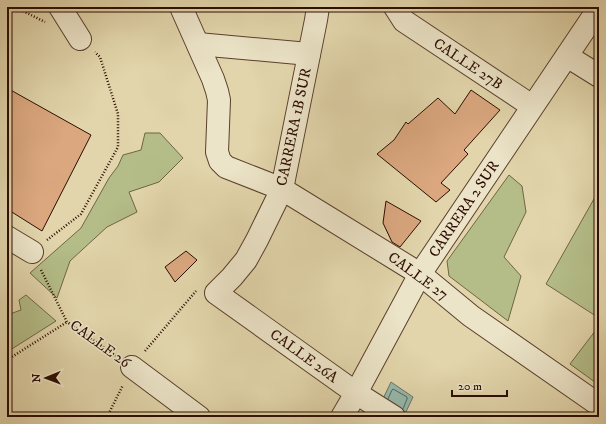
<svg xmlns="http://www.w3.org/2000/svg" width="606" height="424" font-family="'IM FELL DW Pica',serif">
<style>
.green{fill:#b4bd88;stroke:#706545}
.water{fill:#95b8ab;stroke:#6b7467}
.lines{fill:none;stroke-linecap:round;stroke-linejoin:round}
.shore{stroke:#606256;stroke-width:1}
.building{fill:#daa77f;stroke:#2c0d02}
.minor-casing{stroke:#5a3f2c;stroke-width:24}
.path{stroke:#2c0d02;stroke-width:2.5;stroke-dasharray:1 2;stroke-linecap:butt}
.minor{stroke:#ece4c8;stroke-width:22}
.labels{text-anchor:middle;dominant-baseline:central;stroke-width:3;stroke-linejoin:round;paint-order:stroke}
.street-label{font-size:15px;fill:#2c0d02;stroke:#ece4c8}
</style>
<rect width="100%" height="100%" fill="#e2d5ab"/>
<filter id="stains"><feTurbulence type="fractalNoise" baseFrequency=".005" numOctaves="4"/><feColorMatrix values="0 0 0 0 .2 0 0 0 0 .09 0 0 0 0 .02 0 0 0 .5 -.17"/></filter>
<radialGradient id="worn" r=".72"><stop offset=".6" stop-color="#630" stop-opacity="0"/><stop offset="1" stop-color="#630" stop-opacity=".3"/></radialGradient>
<g class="green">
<path d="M145,133H160L183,158L159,182L129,192L137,212L107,227L70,261L57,298L30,273L81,228L109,178L118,166L123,155L141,150Z"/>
<path d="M509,175L522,186L526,212L504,257L521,276L508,321L449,276L447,261Z"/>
<path d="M599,190V318L546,284Z"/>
<path d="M26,295L56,321L7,352V315L21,310L19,300Z"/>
<path d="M599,326V385L570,364Z"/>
</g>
<path class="water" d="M391,382L413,397L404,416L380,405Z"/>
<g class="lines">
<path class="shore" d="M388,399L392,390L393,389L407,397V399L403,409"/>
</g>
<g class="building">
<path d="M7,88L91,135L42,231L7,209Z"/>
<path d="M471,90L500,110L464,150L468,154L441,183L450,190L436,202L377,154L394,140L406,122L408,124L438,98L455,114Z"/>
<path d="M386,201L421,221L400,247L392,242L383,223Z"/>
<path d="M186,251L197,260L175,282L165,267Z"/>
</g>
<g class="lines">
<defs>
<g id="minor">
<path d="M60,7L80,39"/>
<path d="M181,7L213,79L217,91L219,100L217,152L220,161L226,167L282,189L420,274L471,316L599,405"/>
<path d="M318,7L316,20L282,189L257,240L246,260L232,277L216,293L356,393L394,417"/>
<path d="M395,7L404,21L532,106"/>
<path d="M198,44L309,54"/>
<path d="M567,56L599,76"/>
<path d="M7,237L32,252"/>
<path d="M132,367L199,417"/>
<path d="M342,417L356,393L420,274L599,8"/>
</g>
</defs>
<use href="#minor" class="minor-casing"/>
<g class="path">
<path d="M15,7L45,22"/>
<path d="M47,240L81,214L118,147V114L100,57L95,52"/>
<path d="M41,270L67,322L116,356"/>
<path d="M145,351L196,291"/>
<path d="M7,360L67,322"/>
<path d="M107,417L123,385"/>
</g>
<use href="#minor" class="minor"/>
</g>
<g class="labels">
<g class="street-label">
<text transform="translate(468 64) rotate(34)">CALLE 27B</text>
<text transform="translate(294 127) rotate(-78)">CARRERA 1B SUR</text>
<text transform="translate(464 209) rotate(-56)">CARRERA 2 SUR</text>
<text transform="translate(418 276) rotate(36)">CALLE 27</text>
<text transform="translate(100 344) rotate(36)">CALLE 26</text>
<text transform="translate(304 356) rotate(36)">CALLE 26A</text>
</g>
</g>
<rect width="606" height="424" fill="none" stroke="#e2d5ab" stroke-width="24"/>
<rect x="8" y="8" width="590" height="408" fill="none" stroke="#2c0d02" stroke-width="2"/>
<rect x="12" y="12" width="582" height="400" fill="none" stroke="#2c0d02"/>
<g transform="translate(46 378) rotate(269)" stroke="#ece4c8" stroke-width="3" paint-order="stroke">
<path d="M0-3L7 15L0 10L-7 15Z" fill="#2c0d02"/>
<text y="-6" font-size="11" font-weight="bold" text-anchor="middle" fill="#2c0d02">N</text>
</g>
<path d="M452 390v6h55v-6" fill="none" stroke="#2c0d02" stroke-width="2"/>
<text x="458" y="390" font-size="12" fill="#2c0d02" stroke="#ece4c8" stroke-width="3" paint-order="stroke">20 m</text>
<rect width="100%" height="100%" filter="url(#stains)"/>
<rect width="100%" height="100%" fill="url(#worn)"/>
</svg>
